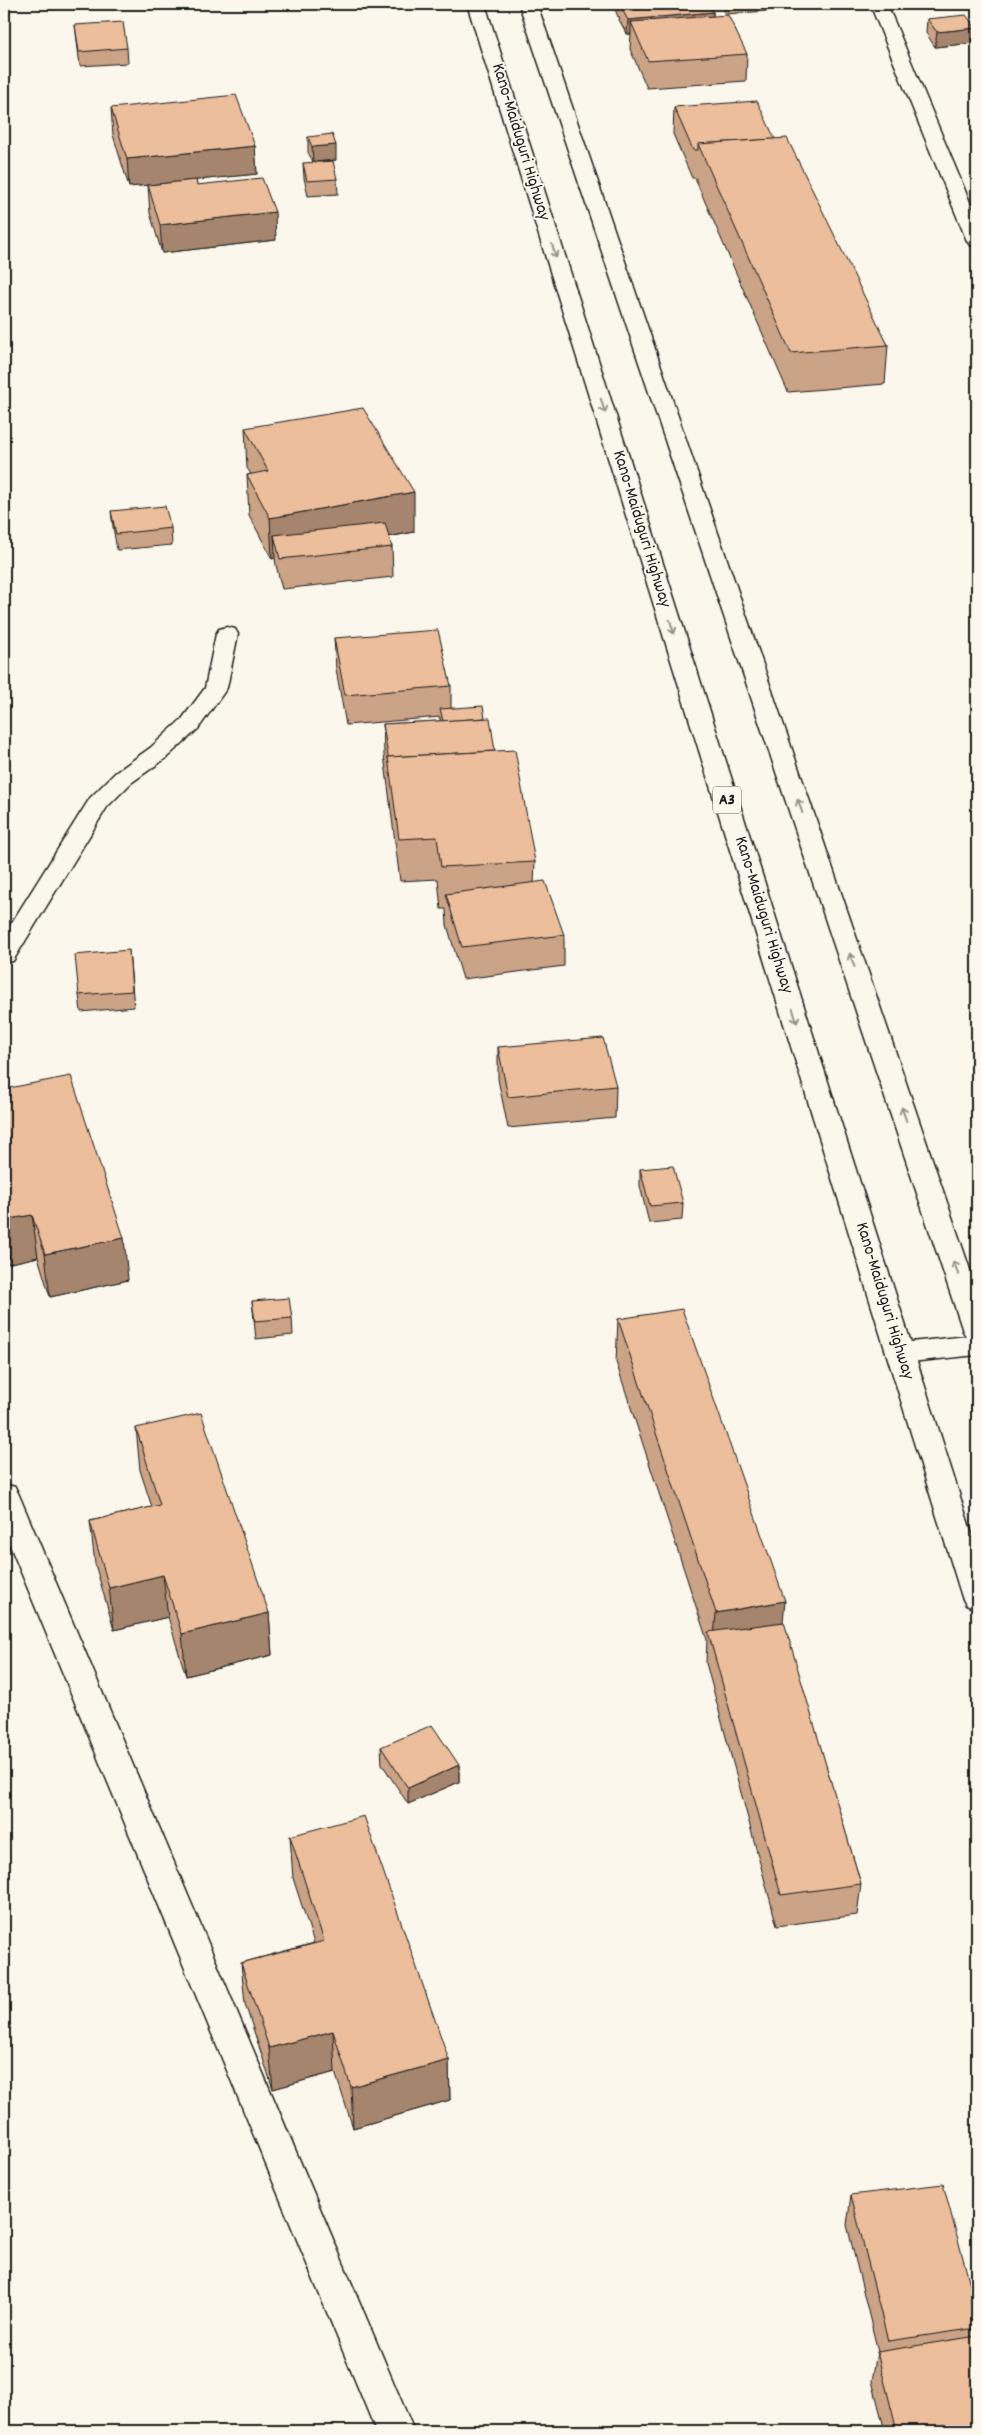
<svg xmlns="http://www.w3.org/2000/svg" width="981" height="2435" font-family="Dekko,sans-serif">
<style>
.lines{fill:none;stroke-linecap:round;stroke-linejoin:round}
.minor-casing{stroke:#1c1c1c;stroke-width:3}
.trunk-casing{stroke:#1c1c1c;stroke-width:3}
.minor{fill:#fbf7ec;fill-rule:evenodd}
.trunk{fill:#fbf7ec;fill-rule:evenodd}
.wall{fill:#cba386;stroke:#1c1c1c}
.shaded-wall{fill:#a5856d;stroke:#1c1c1c}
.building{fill:#ecbe9c;stroke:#1c1c1c}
.oneway{stroke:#97948e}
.labels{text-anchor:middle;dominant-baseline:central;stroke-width:4;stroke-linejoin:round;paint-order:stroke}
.shield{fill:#fbf7ec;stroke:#5f5e5a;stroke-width:1}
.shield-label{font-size:16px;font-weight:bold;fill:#1c1c1c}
.street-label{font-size:18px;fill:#1c1c1c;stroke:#fbf7ec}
</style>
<rect width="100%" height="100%" fill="#fbf7ec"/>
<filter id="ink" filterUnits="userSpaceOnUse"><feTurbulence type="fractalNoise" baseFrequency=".02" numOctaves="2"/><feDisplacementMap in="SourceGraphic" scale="10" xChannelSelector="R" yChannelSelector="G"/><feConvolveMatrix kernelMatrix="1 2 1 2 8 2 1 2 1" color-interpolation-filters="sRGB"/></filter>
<g filter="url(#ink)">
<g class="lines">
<defs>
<g id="minor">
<path d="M870,4H887L977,219V247L970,245L967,241Z"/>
<path d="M227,627L235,629L238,634L227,688L198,729L166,758L131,783L107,807L13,961L4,963V935L90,798L115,773L150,748L182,719L205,688L216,634L219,629Z"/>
<path d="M977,1335V1355L901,1363L891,1360L887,1353L891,1346L901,1343Z"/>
<path d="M4,1484L15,1487L19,1495L414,2431H376L4,1531Z"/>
</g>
<g id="trunk">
<path d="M467,4H485L977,1550V1609L966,1605L962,1597Z"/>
<path d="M519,4H537L977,1290V1341L967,1338L963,1331Z"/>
</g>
</defs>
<use href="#minor" class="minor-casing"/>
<use href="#trunk" class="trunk-casing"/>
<use href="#minor" class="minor"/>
<use href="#trunk" class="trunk"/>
</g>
<g class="wall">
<path d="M4,4H9L10,17H4Z"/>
<path d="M613,4H708L713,12V16L747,54L746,81L647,88L630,49L631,34H627L619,20L620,17H618Z"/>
<path d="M720,4H767V11L725,14Z"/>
<path d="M927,19L974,43L935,47L926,33Z"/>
<path d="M75,25L127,48L128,63L80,66Z"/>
<path d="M674,107L775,139L888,345L885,384L788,392L696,181V178H692L673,134Z"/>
<path d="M111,108L255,146L257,174L196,180L197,185L276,240L162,253L150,213L148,185L129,187L113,135Z"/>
<path d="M308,137L336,160L313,162L308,152Z"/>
<path d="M303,163L337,179L338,194L308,196L304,178Z"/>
<path d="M245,428L414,532L389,537L392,547L393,577L282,589L276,565L275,558L272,559L249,515L247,475L251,474L247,468Z"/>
<path d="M111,511L171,528L172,545L117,550L113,527Z"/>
<path d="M334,638L451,686V708L485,718L495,751L535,862L534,883L564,935V966L463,979L447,925L446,909H441L438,879L400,881L389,794L384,755L383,724L440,721V717L346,725L336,669Z"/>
<path d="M129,950L134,1007L81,1012L79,995Z"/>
<path d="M498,1047L616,1086L615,1118L508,1128L498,1079Z"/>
<path d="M4,1089L128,1280L50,1297L38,1257L6,1264L4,1257Z"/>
<path d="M640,1169L683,1203L682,1220L649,1223L640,1186Z"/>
<path d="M252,1301L292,1318L293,1335L256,1339Z"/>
<path d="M618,1319L783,1622L861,1884L857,1915L777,1926L706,1663L707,1640L616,1362Z"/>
<path d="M136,1428L269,1613L272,1655L186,1676L168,1617L114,1630L95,1564L90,1521L152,1507L140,1470Z"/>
<path d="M381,1747L459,1765V1782L408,1804L382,1764Z"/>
<path d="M290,1836L449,2060L450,2100L353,2128L335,2072L273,2089L245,2004L241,1963L314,1943L293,1878Z"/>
<path d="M851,2195L977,2310V2431H885L872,2381L877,2352H878L847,2225Z"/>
</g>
<g class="shaded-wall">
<path d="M713,12L712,26L631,22V34H627L628,20Z"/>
<path d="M976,28L974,43L935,47L937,32Z"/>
<path d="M336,145V160L313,162L312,147Z"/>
<path d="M255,146L257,174L129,187L127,159Z"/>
<path d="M275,212L276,240L162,253L160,225Z"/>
<path d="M414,492V532L280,557L274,535L275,558L272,559L270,518Z"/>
<path d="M32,1215L38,1257L6,1264L4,1249V1220Z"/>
<path d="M124,1238L128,1280L50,1297L45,1254Z"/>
<path d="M163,1575L168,1617L114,1630L109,1588Z"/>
<path d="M785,1601L781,1643L713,1650L716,1613Z"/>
<path d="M269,1613L272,1655L186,1676L182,1634Z"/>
<path d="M459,1765V1782L408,1804V1788Z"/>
<path d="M333,2031L335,2072L273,2089L269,2048Z"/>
<path d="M449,2060L450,2100L353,2128L351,2087Z"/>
</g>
<g class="building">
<path d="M640,4H708L713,12L628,20L620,6Z"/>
<path d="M728,15L747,54L648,61L631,22Z"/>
<path d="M966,15L976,28L937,32L927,19Z"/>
<path d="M123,22L127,48L79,52L75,25Z"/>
<path d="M236,95L255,146L127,159L111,108Z"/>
<path d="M757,101L775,139L698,144V150H693L674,107Z"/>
<path d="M332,134L336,145L312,147L308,137Z"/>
<path d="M787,138L888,345L791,353L698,144Z"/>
<path d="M333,161L337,179L307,181L303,163Z"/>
<path d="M262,178L275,212L160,225L148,185L196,180L197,185Z"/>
<path d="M363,408L414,492L270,518L247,475L268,471L245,428Z"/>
<path d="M165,506L171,528L116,534L111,511Z"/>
<path d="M385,523L392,547L280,559L274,535Z"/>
<path d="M438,630L451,686L345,695L334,638Z"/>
<path d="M483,706L485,718L443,721L440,709Z"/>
<path d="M490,718L495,751L388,757L389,763L383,724Z"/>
<path d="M515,750L535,862L441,867L437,837L399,839L388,757Z"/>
<path d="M545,881L564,935L462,947L446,894Z"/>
<path d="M129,950L132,991L79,995L75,955Z"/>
<path d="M603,1038L616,1086L508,1097L498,1047Z"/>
<path d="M71,1076L124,1238L45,1254L32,1215L4,1220V1089Z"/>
<path d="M673,1166L683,1203L650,1206L640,1169Z"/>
<path d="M289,1298L292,1318L255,1321L252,1301Z"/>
<path d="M682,1309L785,1601L716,1613L618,1319Z"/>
<path d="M201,1413L269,1613L182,1634L163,1575L109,1588L90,1521L160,1505L136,1428Z"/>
<path d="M784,1622L861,1884L781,1895L708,1632Z"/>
<path d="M432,1725L459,1765L408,1788L381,1747Z"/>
<path d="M364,1816L449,2060L351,2087L333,2031L269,2048L241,1963L324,1941L290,1836Z"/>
<path d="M943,2184L977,2310V2328L888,2341L851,2195Z"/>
<path d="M977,2336V2431H897L877,2352Z"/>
</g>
<defs><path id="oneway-shaft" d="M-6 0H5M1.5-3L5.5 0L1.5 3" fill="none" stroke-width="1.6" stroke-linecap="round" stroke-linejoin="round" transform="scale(1.25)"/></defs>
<g class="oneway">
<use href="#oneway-shaft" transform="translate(554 251) rotate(73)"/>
<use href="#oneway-shaft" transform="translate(603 406) rotate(73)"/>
<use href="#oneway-shaft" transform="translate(672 627) rotate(73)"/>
<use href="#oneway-shaft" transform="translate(800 806) rotate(-109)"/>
<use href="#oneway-shaft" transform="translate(852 960) rotate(-109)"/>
<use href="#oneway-shaft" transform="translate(795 1016) rotate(73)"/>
<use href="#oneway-shaft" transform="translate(904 1114) rotate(-109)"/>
<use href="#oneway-shaft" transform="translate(956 1268) rotate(-109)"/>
</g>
</g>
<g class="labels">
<rect class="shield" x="713" y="786.5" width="28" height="27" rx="4"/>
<g class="shield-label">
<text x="727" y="800">A3</text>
</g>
<g class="street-label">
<text transform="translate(520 142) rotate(73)">Kano-Maiduguri Highway</text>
<text transform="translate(641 529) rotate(73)">Kano-Maiduguri Highway</text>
<text transform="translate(763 915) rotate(73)">Kano-Maiduguri Highway</text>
<text transform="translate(884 1301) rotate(73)">Kano-Maiduguri Highway</text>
</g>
</g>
<rect width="981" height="2435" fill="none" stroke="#fbf7ec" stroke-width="20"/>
<rect x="10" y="10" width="961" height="2415" fill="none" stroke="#1c1c1c" stroke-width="2" filter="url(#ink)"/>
</svg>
